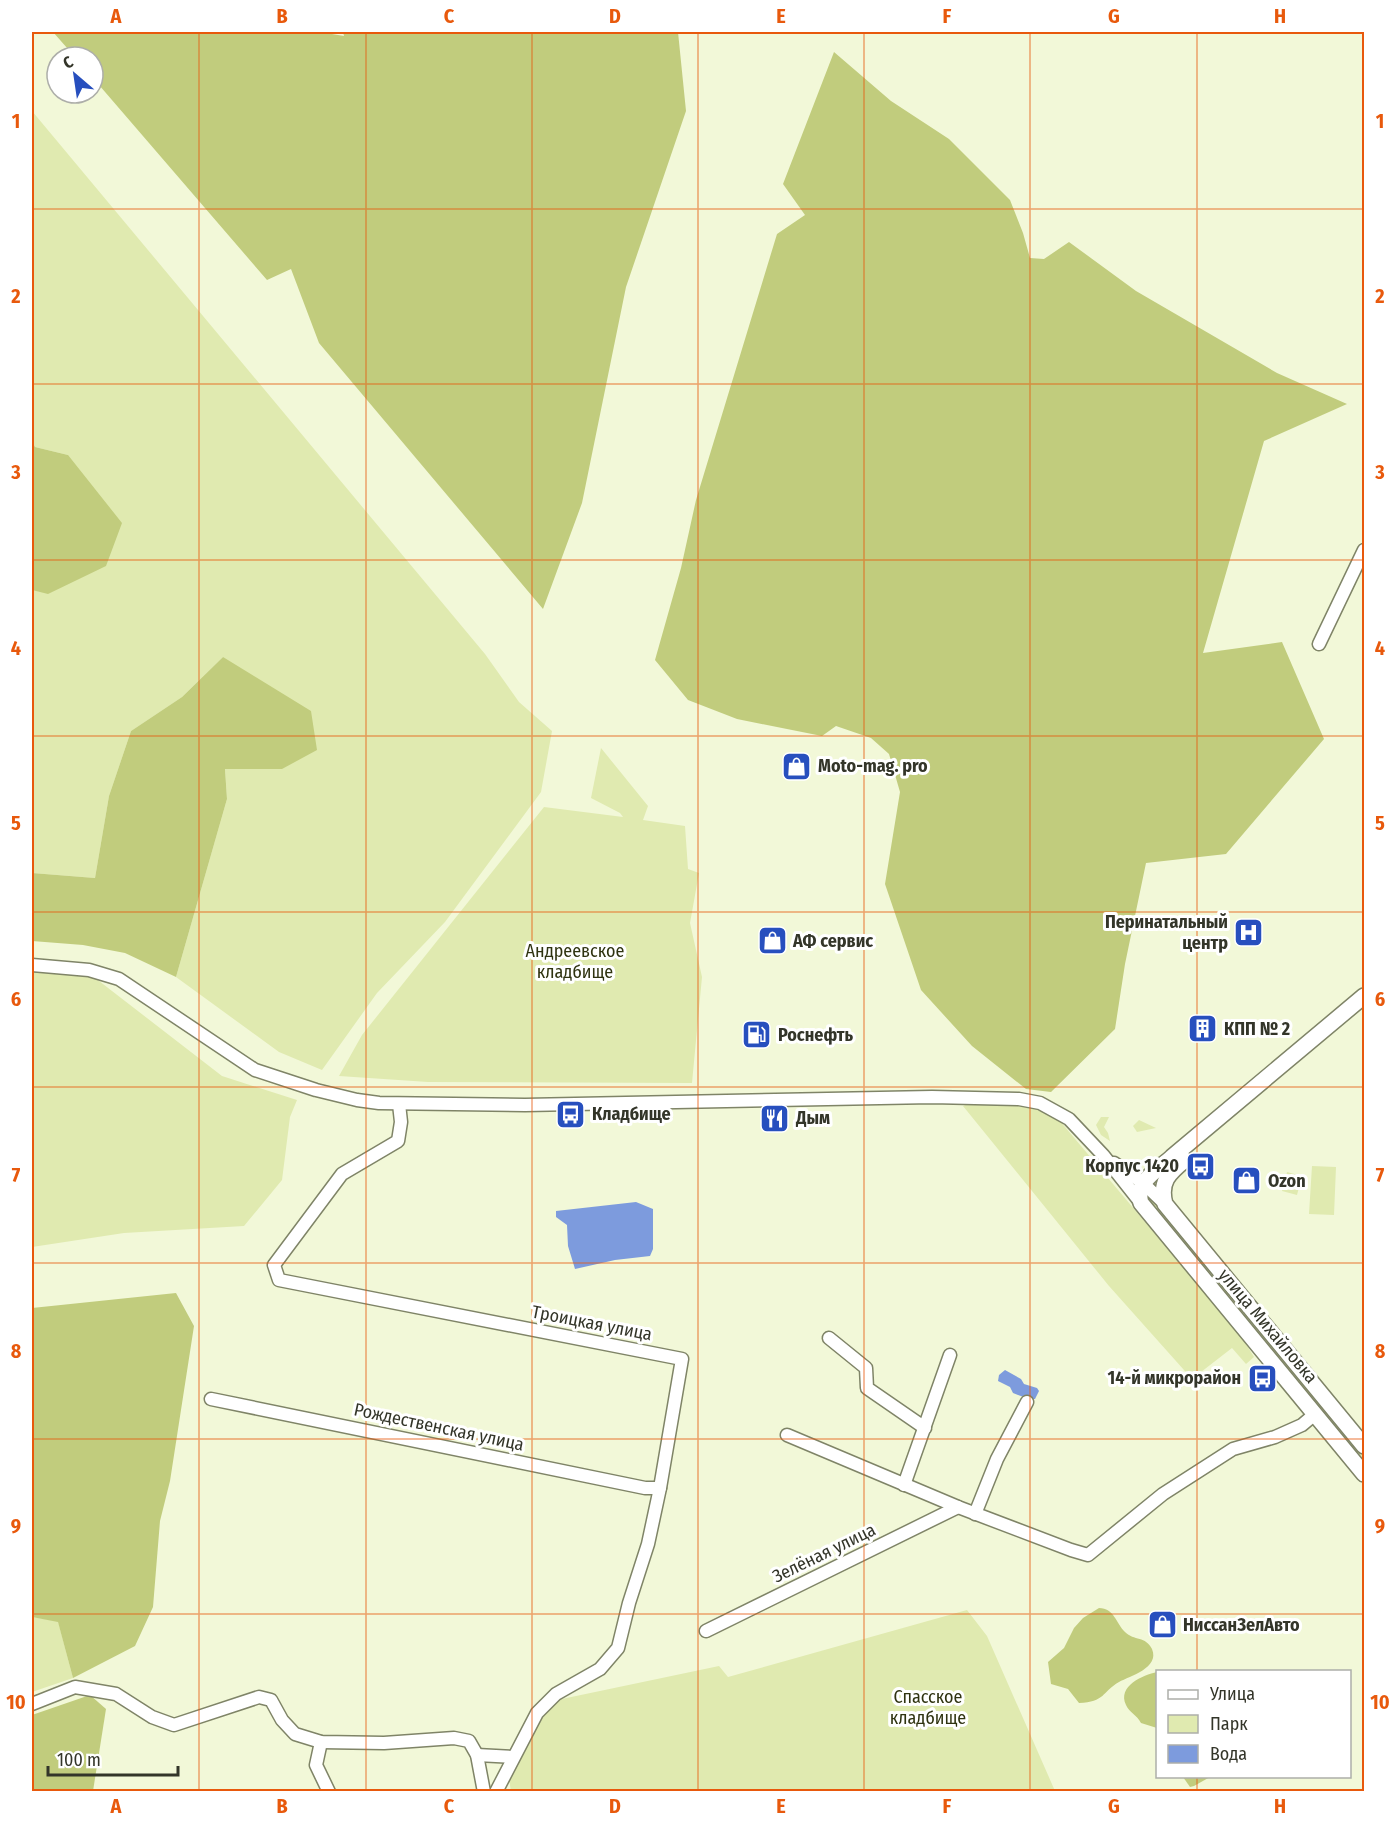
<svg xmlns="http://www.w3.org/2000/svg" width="1396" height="1823" font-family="'Fira Sans Condensed',sans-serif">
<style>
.green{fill:#e0eab0}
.forest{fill:#c1cc7d}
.water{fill:#7d9bdd}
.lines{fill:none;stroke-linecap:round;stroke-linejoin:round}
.minor-casing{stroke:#7f8467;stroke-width:15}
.major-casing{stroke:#7f8467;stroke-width:18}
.minor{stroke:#fff;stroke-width:12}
.major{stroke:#fff;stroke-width:15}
.grid{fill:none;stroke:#e8590c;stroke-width:1.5;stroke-opacity:0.55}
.labels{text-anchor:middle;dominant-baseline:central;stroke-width:6;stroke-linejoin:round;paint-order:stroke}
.poi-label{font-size:18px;font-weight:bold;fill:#333529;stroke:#fff;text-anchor:start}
.park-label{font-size:18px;fill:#2f3310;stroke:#fff}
.street-label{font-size:18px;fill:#333529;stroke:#fff}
.neatline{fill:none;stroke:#e8590c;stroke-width:2}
.grid-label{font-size:20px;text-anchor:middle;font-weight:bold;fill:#e8590c}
</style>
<rect width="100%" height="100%" fill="#f2f8d8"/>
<g class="green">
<path d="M32,111L485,654L519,702L552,731L541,792L445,922L377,993L322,1070L279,1052L176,977L227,799L225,768L282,769L223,657L182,697L131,731L109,796L95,878L32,873V590L48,593L68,455L35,447L32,441Z"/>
<path d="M601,748L648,806L643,820L685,826L688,869L699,873L690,923L702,977L692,1083L428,1082L339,1076L362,1035L544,807L623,817L620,813L591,798Z"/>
<path d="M32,970L90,974L222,1076L297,1100L290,1117L282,1180L244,1226L124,1233L32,1247Z"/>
<path d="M973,1102L1027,1105L1039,1109L1060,1121L1241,1336L1254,1357L1246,1364L1232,1348L1192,1379L1109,1286L963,1106Z"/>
<path d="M1101,1117H1109L1104,1127L1108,1133L1110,1141L1101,1135L1096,1125Z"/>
<path d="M1139,1120L1156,1128L1137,1132L1133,1126Z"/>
<path d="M1312,1166L1336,1167L1334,1215L1309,1214Z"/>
<path d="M1287,1172L1302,1176L1297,1195L1282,1191Z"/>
<path d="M1149,1198L1151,1199L1230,1293L1226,1296L1147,1200Z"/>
<path d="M1235,1299L1364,1457V1460L1362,1461L1231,1302Z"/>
<path d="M967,1610L987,1636L1055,1791L511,1792L509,1778L528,1733L557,1700L719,1666L728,1677Z"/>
<path d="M32,1617L58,1621L73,1678L32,1692Z"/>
</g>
<g class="forest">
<path d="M53,32H320L344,36L343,32H678L686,111L626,287L582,503L543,609L319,343L291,269L267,280L93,78V57H75Z"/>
<path d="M834,52L891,101L949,139L1010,200L1023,233L1030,258L1044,259L1069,242L1136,291L1277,373L1347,404L1264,441L1203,653L1282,642L1324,739L1226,854L1146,863L1125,964L1115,1029L1051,1092L1026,1089L972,1046L921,990L885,884L900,792L889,754L871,738L836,726L822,736L737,719L688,700L655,660L681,568L696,500L777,234L805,215L783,184Z"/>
<path d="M32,441L35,447L68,455L122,523L106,566L48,594L32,590Z"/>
<path d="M223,657L311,711L317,750L282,769H225L227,799L176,977L125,953L83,945L32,941V873L95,878L109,796L131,731L182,697Z"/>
<path d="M176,1293L194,1326L170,1481L160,1521L153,1607L135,1646L73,1678L58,1622L32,1617V1308Z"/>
<path d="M1099,1608C1114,1608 1116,1623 1125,1632C1134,1641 1146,1636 1152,1649C1160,1668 1130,1676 1119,1682C1102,1692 1105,1702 1079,1703L1068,1689L1051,1684L1048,1662L1064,1648L1074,1628L1083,1618Z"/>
<path d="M1157,1672H1158L1157,1728L1141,1723C1137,1715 1129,1712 1126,1705C1117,1686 1143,1675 1157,1672Z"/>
<path d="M90,1695L106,1709L93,1791L32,1792V1715Z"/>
<path d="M1183,1777V1776L1210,1777L1194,1786L1190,1787Z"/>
</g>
<g class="water">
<path d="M636,1202L653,1209V1249L650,1256L615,1260L575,1269L568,1246L567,1225L556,1217V1211Z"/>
<path d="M1005,1370L1021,1379L1024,1384L1037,1388L1039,1391L1035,1399H1029L1013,1393L1010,1387L998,1381L999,1375Z"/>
</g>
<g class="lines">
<defs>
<g id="minor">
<path d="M1319,644L1364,550"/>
<path d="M32,965L89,970L119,979L255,1070L316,1090L357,1100L379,1103L525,1105L932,1097L1019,1099L1040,1103L1069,1119L1103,1155L1141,1203"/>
<path d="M399,1104L401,1122L398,1141L342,1174L274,1265L279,1280L682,1359L660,1488L648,1544L629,1603L618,1648L600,1669L556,1694L537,1713L496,1792"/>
<path d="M1114,1163L1143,1183L1165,1204"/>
<path d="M829,1338L866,1368L867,1388L925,1428"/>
<path d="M211,1399L645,1488H660"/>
<path d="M787,1435L958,1507L1071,1550L1088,1555L1163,1494L1233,1449L1275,1437L1302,1425L1315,1414"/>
<path d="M904,1485L950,1355"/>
<path d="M975,1514L997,1459L1027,1402"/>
<path d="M706,1631L958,1507"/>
<path d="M32,1704L75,1687L116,1694L152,1717L174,1725L259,1697L271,1700L282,1720L295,1734L321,1742L384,1743L454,1738L469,1741L477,1755L484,1792"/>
<path d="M321,1742L316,1765L329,1792"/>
<path d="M477,1755L513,1757"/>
</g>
<g id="major">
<path d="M1364,996L1172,1157C1158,1170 1134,1182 1141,1203L1364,1474"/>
<path d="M1185,1160C1169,1173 1159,1182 1165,1204L1364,1446"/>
</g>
</defs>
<use href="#minor" class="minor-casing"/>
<use href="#major" class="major-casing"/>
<use href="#minor" class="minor"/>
<use href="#major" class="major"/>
</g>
<path class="grid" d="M199,32V1792M366,32V1792M532,32V1792M698,32V1792M864,32V1792M1030,32V1792M1197,32V1672M32,209H1364M32,384H1364M32,560H1364M32,736H1364M32,912H1364M32,1087H1364M32,1263H1364M32,1439H1364M32,1614H1364M1197,1776V1792"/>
<defs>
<symbol id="shop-square" viewBox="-11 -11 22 22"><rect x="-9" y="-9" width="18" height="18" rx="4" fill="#274fbe" stroke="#fff"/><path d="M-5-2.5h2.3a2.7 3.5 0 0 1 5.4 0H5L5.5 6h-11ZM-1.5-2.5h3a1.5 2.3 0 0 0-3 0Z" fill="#fff"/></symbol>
<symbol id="hospital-square" viewBox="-11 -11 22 22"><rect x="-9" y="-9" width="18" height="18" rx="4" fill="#274fbe" stroke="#fff"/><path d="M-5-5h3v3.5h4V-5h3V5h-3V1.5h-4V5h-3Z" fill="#fff"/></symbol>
<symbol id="building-square" viewBox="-11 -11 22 22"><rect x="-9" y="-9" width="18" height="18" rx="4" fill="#274fbe" stroke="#fff"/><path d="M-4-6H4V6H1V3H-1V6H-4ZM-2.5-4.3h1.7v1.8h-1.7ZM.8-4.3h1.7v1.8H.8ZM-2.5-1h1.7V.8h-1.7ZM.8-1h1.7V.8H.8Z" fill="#fff"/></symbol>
<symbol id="fuel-square" viewBox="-11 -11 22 22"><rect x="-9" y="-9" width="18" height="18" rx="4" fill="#274fbe" stroke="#fff"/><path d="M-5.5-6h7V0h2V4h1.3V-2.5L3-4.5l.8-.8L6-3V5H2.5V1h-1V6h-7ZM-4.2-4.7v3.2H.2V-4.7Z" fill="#fff"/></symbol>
<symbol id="bus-square" viewBox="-11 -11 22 22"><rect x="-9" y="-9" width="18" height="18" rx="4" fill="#274fbe" stroke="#fff"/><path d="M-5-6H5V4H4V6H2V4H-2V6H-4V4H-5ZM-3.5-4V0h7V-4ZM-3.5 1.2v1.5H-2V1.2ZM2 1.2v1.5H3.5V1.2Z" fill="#fff"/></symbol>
<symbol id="restaurant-square" viewBox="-11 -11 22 22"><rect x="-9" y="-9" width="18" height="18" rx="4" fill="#274fbe" stroke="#fff"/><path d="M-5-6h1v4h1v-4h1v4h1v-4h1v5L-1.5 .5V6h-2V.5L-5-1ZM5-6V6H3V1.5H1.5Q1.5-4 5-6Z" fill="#fff"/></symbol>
</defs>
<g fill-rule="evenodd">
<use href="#shop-square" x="780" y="750" width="33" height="33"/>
<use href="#hospital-square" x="1232" y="916" width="33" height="33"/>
<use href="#shop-square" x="756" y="924" width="33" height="33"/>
<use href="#building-square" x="1186" y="1012" width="33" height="33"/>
<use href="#fuel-square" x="740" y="1018" width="33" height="33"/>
<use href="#bus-square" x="554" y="1098" width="33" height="33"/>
<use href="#restaurant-square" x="758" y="1102" width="33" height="33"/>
<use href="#bus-square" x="1184" y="1150" width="33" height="33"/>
<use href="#shop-square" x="1230" y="1164" width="33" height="33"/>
<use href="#bus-square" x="1246" y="1362" width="33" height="33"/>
<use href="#shop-square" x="1146" y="1608" width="33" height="33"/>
</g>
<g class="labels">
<g class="poi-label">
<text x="818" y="766">Moto-mag. pro</text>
<text x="1228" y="922" text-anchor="end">Перинатальный<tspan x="1228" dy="21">центр</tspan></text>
<text x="793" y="941">АФ сервис</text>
<text x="1224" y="1029">КПП № 2</text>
<text x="778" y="1035">Роснефть</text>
<text x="592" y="1114">Кладбище</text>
<text x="796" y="1118">Дым</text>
<text x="1179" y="1166" text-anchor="end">Корпус 1420</text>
<text x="1268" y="1181">Ozon</text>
<text x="1241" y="1378" text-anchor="end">14-й микрорайон</text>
<text x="1183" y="1625">НиссанЗелАвто</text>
</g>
<g class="park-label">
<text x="575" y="951">Андреевское<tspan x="575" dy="21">кладбище</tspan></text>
<text x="928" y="1697">Спасское<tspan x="928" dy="21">кладбище</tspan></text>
</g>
<g class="street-label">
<text transform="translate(592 1323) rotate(11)">Троицкая улица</text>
<text transform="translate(1268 1326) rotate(50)">улица Михайловка</text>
<text transform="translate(439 1427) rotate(12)">Рождественская улица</text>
<text transform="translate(824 1553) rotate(-26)">Зелёная улица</text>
</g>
</g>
<rect width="1396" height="1823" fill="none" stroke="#ffffff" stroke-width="66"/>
<rect x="1156" y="1670" width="195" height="108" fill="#ffffff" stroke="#adaea9" stroke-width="1.5"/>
<rect x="1168" y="1690" width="30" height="9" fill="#ffffff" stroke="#adaea9" stroke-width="1.5"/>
<text x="1210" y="1700" font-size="18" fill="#333529">Улица</text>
<rect x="1168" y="1715" width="30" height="18" fill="#e0eab0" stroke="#adaea9" stroke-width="1.5"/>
<text x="1210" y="1730" font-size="18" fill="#333529">Парк</text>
<rect x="1168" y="1745" width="30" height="18" fill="#7d9bdd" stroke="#adaea9" stroke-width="1.5"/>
<text x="1210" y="1760" font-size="18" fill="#333529">Вода</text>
<g transform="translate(75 75) rotate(331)"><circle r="28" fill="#ffffff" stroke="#adaea9" stroke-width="1.5"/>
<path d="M0-4.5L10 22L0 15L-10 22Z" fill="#274fbe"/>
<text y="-9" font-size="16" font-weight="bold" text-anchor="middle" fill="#333529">С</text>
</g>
<path d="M48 1766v9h130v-9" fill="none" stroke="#333529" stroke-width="3"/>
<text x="57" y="1766" font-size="18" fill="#333529" stroke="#ffffff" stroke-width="4.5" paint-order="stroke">100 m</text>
<rect x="33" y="33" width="1330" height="1757" class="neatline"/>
<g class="grid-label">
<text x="116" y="23">A</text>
<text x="282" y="23">B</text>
<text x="449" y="23">C</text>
<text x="615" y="23">D</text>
<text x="781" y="23">E</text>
<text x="947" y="23">F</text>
<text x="1114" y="23">G</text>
<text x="1280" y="23">H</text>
<text x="16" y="128">1</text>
<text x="1380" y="128">1</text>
<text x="16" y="303">2</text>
<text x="1380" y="303">2</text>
<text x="16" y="479">3</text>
<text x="1380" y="479">3</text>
<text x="16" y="655">4</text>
<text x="1380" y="655">4</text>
<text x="16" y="830">5</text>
<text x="1380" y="830">5</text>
<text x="16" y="1006">6</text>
<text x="1380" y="1006">6</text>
<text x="16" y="1182">7</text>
<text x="1380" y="1182">7</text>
<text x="16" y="1358">8</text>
<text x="1380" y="1358">8</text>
<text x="16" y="1533">9</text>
<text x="1380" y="1533">9</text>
<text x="16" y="1709">10</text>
<text x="1380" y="1709">10</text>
<text x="116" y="1813">A</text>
<text x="282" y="1813">B</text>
<text x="449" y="1813">C</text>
<text x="615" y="1813">D</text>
<text x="781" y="1813">E</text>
<text x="947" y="1813">F</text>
<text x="1114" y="1813">G</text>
<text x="1280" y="1813">H</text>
</g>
</svg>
